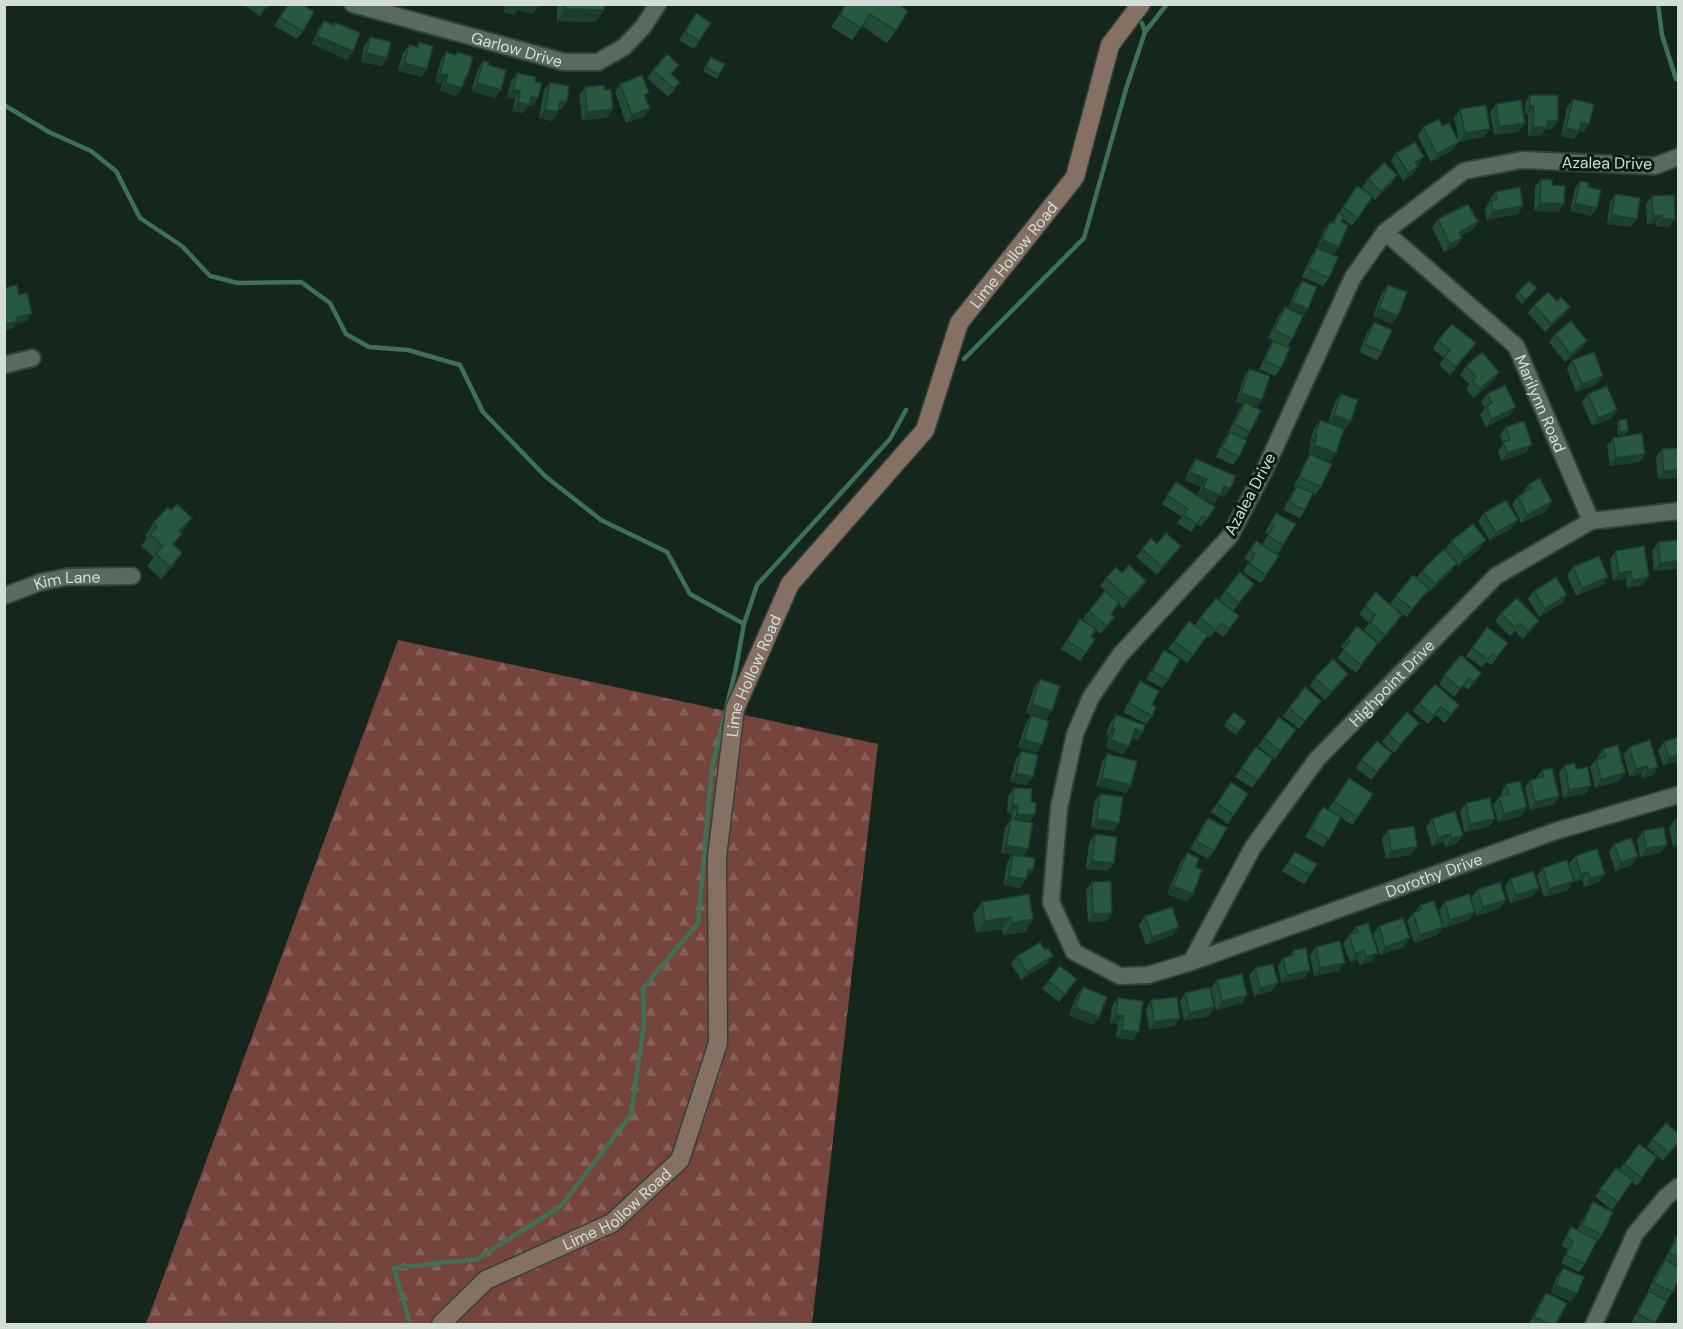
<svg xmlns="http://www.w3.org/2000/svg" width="1683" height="1329" font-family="'DM Sans',sans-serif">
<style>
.forest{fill:url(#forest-firs)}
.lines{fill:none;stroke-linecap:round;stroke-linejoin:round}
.stream{stroke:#3f7157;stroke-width:4.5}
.street-casing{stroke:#334139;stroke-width:20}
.secondary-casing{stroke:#334139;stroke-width:21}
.street{stroke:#586b60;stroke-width:16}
.secondary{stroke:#857164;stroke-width:18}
.wall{fill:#214d37}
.shaded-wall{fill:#1b3e2d}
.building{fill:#265940;stroke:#1b3e2d;stroke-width:1.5}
.labels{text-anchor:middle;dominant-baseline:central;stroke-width:6;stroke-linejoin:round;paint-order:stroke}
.street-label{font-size:16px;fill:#d3ded7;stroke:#0b1c13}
</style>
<defs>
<pattern id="forest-firs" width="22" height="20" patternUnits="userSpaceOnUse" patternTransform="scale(1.5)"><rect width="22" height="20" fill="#75453d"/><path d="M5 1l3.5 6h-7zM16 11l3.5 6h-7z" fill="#885f58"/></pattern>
</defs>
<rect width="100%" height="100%" fill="#15261c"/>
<path class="forest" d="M398,640L878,744L812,1324H146Z"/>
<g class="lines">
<g class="stream">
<path d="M1658,4L1662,35L1676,79"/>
<path d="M1142,23L1145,32"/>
<path d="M4,105L49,132L91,151L116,171L140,218L182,246L210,276L238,283L301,282L330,303L346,334L369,347L408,350L460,365L483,412L545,476L601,520L667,552L690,594L744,624"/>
<path d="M964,359L1084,238L1126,89L1145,32L1167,4"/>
<path d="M409,1324V1320L394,1268L477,1259L561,1206L631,1115L644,1024L643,988L698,923L712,767L736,668L744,624L757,585L890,439L906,410"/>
</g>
<defs>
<g id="street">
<path id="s1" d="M353,4L564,62H598L624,47L643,27L658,4"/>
<path id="s2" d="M1678,157L1655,166L1522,160L1464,171L1385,232L1353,277L1264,471L1230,536L1120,655L1091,697L1075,734L1059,808L1051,902L1074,952L1120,976L1148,975L1191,962L1556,831L1678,795"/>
<path id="s3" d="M1385,232L1516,346L1591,521"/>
<path d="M4,365L32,358"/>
<path id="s4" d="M4,596L41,582L67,577L132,576"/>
<path id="s5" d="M1191,962L1253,847L1317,759L1496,576L1591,521L1678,511"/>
<path d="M1594,1324L1635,1234L1666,1197L1678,1187"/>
</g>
<g id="secondary">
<path id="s6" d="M441,1324L486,1280L612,1223L680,1160L718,1043L717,857L735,709L790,584L925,430L959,323L1075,177L1110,45L1141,4"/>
</g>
</defs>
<use href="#street" class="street-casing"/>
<use href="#secondary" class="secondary-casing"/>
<use href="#street" class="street"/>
<use href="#secondary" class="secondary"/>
</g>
<g class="wall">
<path d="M243,4H268L260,16Z"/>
<path d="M287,4H302L303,31L297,39L274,26Z"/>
<path d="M506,4H539L533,14L518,10L515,15L504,12Z"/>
<path d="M557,4H605L596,22L557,21Z"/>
<path d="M846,4H898L896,31L887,43L862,26L852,40L831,27Z"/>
<path d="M696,13L711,23L694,49L679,40Z"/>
<path d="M324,21L333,25L335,22L353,51L347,60L312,44L318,29Z"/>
<path d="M370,37L387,58L382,66L361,62L364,46Z"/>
<path d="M419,42L422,77L398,71L403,53L409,45L416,47Z"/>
<path d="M446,52L455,55L457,52L468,75L465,79L462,88L456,96L440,91L442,84L435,82L441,60Z"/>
<path d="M711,57L719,75L717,79L703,71Z"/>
<path d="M483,61L488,65L495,98L471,91L478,69Z"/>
<path d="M653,70L672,75L674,90L668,97L647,78Z"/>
<path d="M517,73L535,82L538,98L532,106H528L523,113L512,111L515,99L507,97L511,81Z"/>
<path d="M550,82L561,110L559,109L558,112L552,121L539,118L544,90Z"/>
<path d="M620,84L646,98L650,108L644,117L626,123L615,92Z"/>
<path d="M585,87L605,90L607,118L582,120L579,95Z"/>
<path d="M1530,95L1552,129H1546L1541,135L1528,136V114H1525V103Z"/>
<path d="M1573,99L1589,124L1584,132L1579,131L1574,139L1561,136L1567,107Z"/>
<path d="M1496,104L1519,132L1494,135L1490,112Z"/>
<path d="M1460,109L1490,129L1484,137L1459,142L1454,118Z"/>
<path d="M1423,127L1453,150L1431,162L1418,136Z"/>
<path d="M1396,153L1424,157L1417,166L1418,167L1412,175L1403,181L1391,161Z"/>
<path d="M1368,179L1392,183L1375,200L1372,197L1352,226L1343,219L1341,222L1339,247L1334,255L1317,248L1324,230L1330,222L1332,223L1357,186L1368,193L1362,187Z"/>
<path d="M1541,179L1552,185L1564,204L1558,212L1534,211L1535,187Z"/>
<path d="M1580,181L1597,208L1591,216L1570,211L1575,189Z"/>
<path d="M1495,192L1518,214L1487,220L1485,209Z"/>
<path d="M1615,194L1631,227L1607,224L1610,202Z"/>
<path d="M1652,196L1669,227H1656V223L1647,224L1646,204Z"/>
<path d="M1438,219L1478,222L1472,230L1461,236L1462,238L1456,246L1444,252L1432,227Z"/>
<path d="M1317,248L1329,278L1323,286L1302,277L1311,256Z"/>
<path d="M1302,281L1292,339L1287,347L1268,338L1279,315L1285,307L1288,309L1296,289Z"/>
<path d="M1388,285L1392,324L1373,316L1382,293Z"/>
<path d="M1518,292H1534L1522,304L1515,296Z"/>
<path d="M1534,305L1564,315L1545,332L1528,313Z"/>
<path d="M1374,322L1382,352L1377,360L1359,352L1368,331Z"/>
<path d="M1555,334L1587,341L1581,349L1565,362L1549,342Z"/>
<path d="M1438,340L1470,351L1450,375L1439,365L1444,358L1433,349Z"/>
<path d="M1273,341L1281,368L1275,376L1259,369L1268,349Z"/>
<path d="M1572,360L1603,376L1597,384L1576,392L1567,369Z"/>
<path d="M1466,366L1499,372L1494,380L1474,398L1466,389L1469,384L1460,375Z"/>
<path d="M1249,369L1256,408L1250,432L1245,440L1239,457L1233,465L1216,457L1224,440L1229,433H1228L1239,410L1243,404L1236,402L1244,377Z"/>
<path d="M1341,394L1345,429L1328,423L1335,402Z"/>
<path d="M1487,394L1510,415L1486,427L1480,415L1485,408L1481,402Z"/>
<path d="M1588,394L1612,418L1592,426L1582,402Z"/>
<path d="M1320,420L1336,453L1330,461L1313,455L1321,487L1315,495L1313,494L1305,510L1300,518L1283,510L1291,494L1296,487L1294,486L1305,462L1310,454H1308L1311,444H1309L1314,429Z"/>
<path d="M1619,420L1625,435L1618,436L1617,424Z"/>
<path d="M1506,427L1526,453L1501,461L1498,451L1503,444L1500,435Z"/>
<path d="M1613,438L1645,454L1639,462L1610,466L1607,446Z"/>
<path d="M1678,448V478L1658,479L1656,457L1662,449Z"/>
<path d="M1196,459L1225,497L1220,495L1214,503L1198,497L1215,507L1201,527L1197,524L1191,532L1177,523L1182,517L1162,504L1176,482L1197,496L1201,487L1185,480L1190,467Z"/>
<path d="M1529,484L1547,511L1521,523L1512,504L1518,496L1524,493L1523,492Z"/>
<path d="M1276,513L1283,545L1278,554L1262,545L1268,534L1265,532Z"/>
<path d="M1484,513L1512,528L1490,541L1478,521Z"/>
<path d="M153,523L183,530L181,533L174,545L182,553L174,565L161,579L147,566L154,557L141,546L147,538L145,536Z"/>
<path d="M1678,540L1654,571L1652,551L1658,542Z"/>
<path d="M1256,541L1279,556L1261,583L1243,572L1249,562L1244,558Z"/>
<path d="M1451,541L1480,549L1458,566L1456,563L1451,571L1429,592L1427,591L1407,617L1390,604L1396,596L1416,578L1422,571L1453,559L1445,550Z"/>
<path d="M1157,544L1175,554L1157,575L1136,557L1142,549Z"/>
<path d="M1615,551L1643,585L1627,588L1626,579L1613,581L1610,560Z"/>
<path d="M1573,567L1608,577L1603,585L1576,596L1567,575Z"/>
<path d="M1106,578L1141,589L1123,608L1119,604L1111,614L1114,617L1101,634L1096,630L1091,637L1095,639L1080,661L1061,649L1080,619L1094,628L1083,619L1089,611L1115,600L1100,586Z"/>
<path d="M1254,584L1233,611L1219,599L1225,591Z"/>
<path d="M1534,591L1567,595L1562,603L1539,617L1528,599Z"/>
<path d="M1365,606L1397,623L1379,643L1364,630L1369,623L1359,614Z"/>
<path d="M1501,613L1539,621L1533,629L1523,639L1515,631L1510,636L1495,621Z"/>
<path d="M1239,616L1223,637L1215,631L1210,638L1207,636L1187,663L1168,649L1189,621L1195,625L1200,618Z"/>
<path d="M1487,627L1508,643L1492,665L1486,662L1482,667L1466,656Z"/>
<path d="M1347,639L1372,652L1356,673L1337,658L1344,649L1341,647Z"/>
<path d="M1164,650L1168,680L1162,688L1146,679Z"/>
<path d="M1481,673L1468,690L1463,686L1454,697L1439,684L1444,675Z"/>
<path d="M1348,674L1342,682L1325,700L1310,686L1315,678Z"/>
<path d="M1040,679L1052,711L1046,719L1026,713L1034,688Z"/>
<path d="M1140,681L1152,705V716L1146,724L1123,712L1135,689Z"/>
<path d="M1321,701L1299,729L1283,716L1289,708Z"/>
<path d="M1419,703L1459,705L1445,723L1436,715L1428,724L1413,711Z"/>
<path d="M1234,712L1246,722L1236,735L1224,726Z"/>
<path d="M1031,715L1036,753L1018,747L1026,723Z"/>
<path d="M1116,715L1137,740L1131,738L1123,754L1106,748L1109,737L1106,736L1110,723Z"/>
<path d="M1279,717L1296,730L1275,759L1258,746Z"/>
<path d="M1413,731L1394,753L1382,742L1388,734Z"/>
<path d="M1678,737V761L1663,766L1658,750L1664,742Z"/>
<path d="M1256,747L1273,759L1252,788L1235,777Z"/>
<path d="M1629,747L1658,767L1653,775L1642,778L1641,774L1630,777L1623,755Z"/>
<path d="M1603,749L1625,773L1619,781L1595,788L1590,767L1596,759H1598V757Z"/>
<path d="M1021,751L1027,785L1010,782L1016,759Z"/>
<path d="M1392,753L1371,780L1356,768L1361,760Z"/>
<path d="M1107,754L1131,785L1126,793L1096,786L1102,762Z"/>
<path d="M1565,765L1576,769L1591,786L1585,794L1563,798L1559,773Z"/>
<path d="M1542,770L1559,796L1554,804L1530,810L1525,788L1530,780L1536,779Z"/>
<path d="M1349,778L1373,794L1352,825L1341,818L1323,847L1305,837L1317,815L1323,807L1328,809Z"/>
<path d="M1231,782L1248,794L1228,824L1211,812Z"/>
<path d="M1506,784L1527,807L1522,816L1498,822L1493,805L1499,797L1502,796L1501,793Z"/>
<path d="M1014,788L1031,802L1035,815L1029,822L1023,856L1027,878L1020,888L1003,885L1007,863L1012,855L1001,853L1005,827L1012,819V814L1007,813L1008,796Z"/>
<path d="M1100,794L1114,831L1091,828L1094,802Z"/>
<path d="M1466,803L1489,827L1464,832L1460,811Z"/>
<path d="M1208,818L1214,851L1208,859L1190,849L1202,826Z"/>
<path d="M1432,819L1463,835L1457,843L1445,847L1444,842L1432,846L1426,827Z"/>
<path d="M1678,819V845L1673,846L1669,828L1675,820Z"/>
<path d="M1388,830L1411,855L1386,859L1382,839Z"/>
<path d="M1643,831L1661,853L1640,857L1637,840Z"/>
<path d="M1095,834L1114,863L1108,871L1086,869L1089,843Z"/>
<path d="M1614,844L1638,856L1632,865L1615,871L1609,852Z"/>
<path d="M1295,852L1310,875L1304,884L1282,871Z"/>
<path d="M1187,853L1196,867L1193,894L1187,902L1167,894L1181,861Z"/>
<path d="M1575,856L1605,874L1599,882L1585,887L1582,880L1575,882L1569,864Z"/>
<path d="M1543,868L1568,890L1544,897L1537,876Z"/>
<path d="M1510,879L1533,896L1510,903L1505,887Z"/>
<path d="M1092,882L1107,921L1088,922L1086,890Z"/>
<path d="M1477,890L1506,900L1500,908L1477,916L1471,898Z"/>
<path d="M982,902L1033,919L1025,932L1003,935L1002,929L976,933L973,914Z"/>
<path d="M1445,902L1475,912L1469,920L1444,928L1439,910Z"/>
<path d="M1420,905L1443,927L1437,935L1414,943L1407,921L1413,913L1415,912Z"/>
<path d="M1145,916L1173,935L1146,945L1139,925Z"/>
<path d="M1379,926L1404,947L1380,955L1373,934Z"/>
<path d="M1356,927L1372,961L1360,965L1358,959L1350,962L1343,944Z"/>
<path d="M1316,947L1339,971L1314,976L1310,955Z"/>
<path d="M1293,950L1305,978L1281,983L1278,966L1283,958L1289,957Z"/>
<path d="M1017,956H1053L1047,964L1021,980L1011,964Z"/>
<path d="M1060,966L1071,987L1059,1002L1042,989Z"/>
<path d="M1255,968L1272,991L1254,996L1249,976Z"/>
<path d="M1217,980L1242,1003L1216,1010L1211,988Z"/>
<path d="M1083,987L1093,1025L1069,1015L1077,995Z"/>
<path d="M1185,993L1214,1007L1209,1016L1184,1021L1180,1001Z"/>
<path d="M1118,998L1133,1040L1116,1038L1118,1024L1110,1023L1112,1006Z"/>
<path d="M1151,1000L1180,1018L1174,1026L1149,1030L1146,1009Z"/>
<path d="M1678,1134V1143L1663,1161L1647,1147L1652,1139Z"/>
<path d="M1639,1144L1657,1157L1637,1186L1632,1182L1612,1210L1595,1197L1616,1168L1619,1170Z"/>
<path d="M1593,1202L1602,1235L1596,1243L1585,1264L1579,1272L1561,1263L1568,1249L1561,1246L1566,1236L1571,1227L1577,1230L1588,1210Z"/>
<path d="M1678,1233V1287L1676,1286L1667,1300L1660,1297L1667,1301L1653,1324H1631L1633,1322L1632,1321L1649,1292L1648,1291L1659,1268L1664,1261L1675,1238Z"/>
<path d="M1563,1268L1571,1302L1551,1293L1557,1276Z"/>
<path d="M1546,1293L1556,1324H1529L1540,1301Z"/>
</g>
<g class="shaded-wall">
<path d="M509,4H532L539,6L533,14L518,10L515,15L504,12Z"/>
<path d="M565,9L604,10L596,22L557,21Z"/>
<path d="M317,36L353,51L347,60L312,44Z"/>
<path d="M366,53L387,58L382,66L361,62Z"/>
<path d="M404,63L427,69L422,77L398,71Z"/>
<path d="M440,74L448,75L442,84L435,82Z"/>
<path d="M445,83L462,88L456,96L440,91Z"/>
<path d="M477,83L501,90L495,98L471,91Z"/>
<path d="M513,89L520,91L515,99L507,97Z"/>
<path d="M531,97L538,98L532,106H528L523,113L512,111L518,102Z"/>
<path d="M560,101L567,102L561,110L555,109Z"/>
<path d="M1530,106H1534L1528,114H1525Z"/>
<path d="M650,108L644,117L626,123L632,115Z"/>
<path d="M613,109L607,118L582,120L587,112Z"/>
<path d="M545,110L558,112L552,121L539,118Z"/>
<path d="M1547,121H1558L1552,129H1546L1541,135L1528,136L1533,127Z"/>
<path d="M1525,123L1519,132L1494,135L1499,127Z"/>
<path d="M1581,123L1589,124L1584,132L1579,131L1574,139L1561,136L1566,128Z"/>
<path d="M1490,129L1484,137L1459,142L1465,133Z"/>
<path d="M1459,142L1453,150L1431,162L1437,154Z"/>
<path d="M1424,157L1419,165L1409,171L1415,162Z"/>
<path d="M1418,167L1412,175L1403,181L1408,173Z"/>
<path d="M1397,175L1392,183L1375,200L1381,192Z"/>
<path d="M1540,203L1564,204L1558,212L1534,211Z"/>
<path d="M1575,203L1597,208L1591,216L1570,211Z"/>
<path d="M1523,206L1518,214L1487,220L1493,211Z"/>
<path d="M1612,215L1637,219L1631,227L1607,224Z"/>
<path d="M1662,215L1656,223L1647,224L1653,216Z"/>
<path d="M1662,219H1675L1669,227H1656Z"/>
<path d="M1478,222L1472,230L1453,240L1459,232Z"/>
<path d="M1462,238L1456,246L1444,252L1450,244Z"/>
<path d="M1322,240L1339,247L1334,255L1317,248Z"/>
<path d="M1293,302L1308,309L1303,317L1287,311Z"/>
<path d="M1570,307L1564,315L1545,332L1551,324Z"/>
<path d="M1379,308L1398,316L1392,324L1373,316Z"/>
<path d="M32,314L26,322L16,324L12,329L4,331V326L6,324L17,317Z"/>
<path d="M1587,341L1581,349L1565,362L1570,354Z"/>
<path d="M1476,343L1470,351L1450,375L1456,367Z"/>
<path d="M1499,372L1494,380L1474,398L1480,389Z"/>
<path d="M1603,376L1597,384L1576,392L1582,384Z"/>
<path d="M1241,393L1262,400L1256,408L1236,402Z"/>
<path d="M1516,407L1510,415L1486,427L1492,419Z"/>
<path d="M1617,410L1612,418L1592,426L1598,418Z"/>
<path d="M1334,415L1351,421L1345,429L1328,423Z"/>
<path d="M1628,431L1625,435L1618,436L1620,432Z"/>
<path d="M1315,435L1317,436L1311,444H1309Z"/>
<path d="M1314,445L1336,453L1330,461L1308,454Z"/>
<path d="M1532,445L1526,453L1501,461L1507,453Z"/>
<path d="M1645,454L1639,462L1610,466L1616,458Z"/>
<path d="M1678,470V478L1658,479L1663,471Z"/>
<path d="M1190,472L1207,479L1201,487L1185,480Z"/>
<path d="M1224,486L1230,489L1225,497L1220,495L1214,503L1197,496L1203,488Z"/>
<path d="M1552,502L1547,511L1521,523L1527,515Z"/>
<path d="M192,518L183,530L171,544L179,531Z"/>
<path d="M1518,520L1512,528L1490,541L1496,533Z"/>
<path d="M1486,540L1480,549L1458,566L1464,557Z"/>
<path d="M1181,546L1175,554L1157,575L1162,567Z"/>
<path d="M182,553L174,565L161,579L170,567Z"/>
<path d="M1678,561V569L1654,571L1660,563Z"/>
<path d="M1457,563L1451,571L1429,592L1435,584Z"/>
<path d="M1631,571L1626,579L1613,581L1619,573Z"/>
<path d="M1608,577L1603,585L1576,596L1582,588Z"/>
<path d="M1649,577L1643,585L1627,588L1633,580Z"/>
<path d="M1146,581L1141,589L1123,608L1129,599Z"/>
<path d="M1567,595L1562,603L1539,617L1545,609Z"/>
<path d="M1402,615L1397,623L1379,643L1385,635Z"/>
<path d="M1539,621L1533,629L1523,639L1528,631Z"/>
<path d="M1348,674L1342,682L1325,700L1331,692Z"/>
<path d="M1032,704L1052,711L1046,719L1026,713Z"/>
<path d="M1419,723L1413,731L1394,753L1400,745Z"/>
<path d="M1112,728L1115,729L1109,737L1106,736Z"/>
<path d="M1135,729L1143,732L1137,740L1129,737Z"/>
<path d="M1024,739L1042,745L1036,753L1018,747Z"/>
<path d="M1111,740L1129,746L1123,754L1106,748Z"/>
<path d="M1678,755V761L1663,766L1669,758Z"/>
<path d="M1647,766L1641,774L1630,777L1636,769Z"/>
<path d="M1658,767L1653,775L1642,778L1648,770Z"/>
<path d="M1016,773L1033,777L1027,785L1010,782Z"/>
<path d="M1625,773L1619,781L1595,788L1601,779Z"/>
<path d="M1102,778L1131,785L1126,793L1096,786Z"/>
<path d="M1591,786L1585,794L1563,798L1569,790Z"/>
<path d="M1559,796L1554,804L1530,810L1535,802Z"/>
<path d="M1013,805H1018L1012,814L1007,813Z"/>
<path d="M1527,807L1522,816L1498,822L1504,814Z"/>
<path d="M1017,814L1035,815L1029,823L1011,822Z"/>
<path d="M1097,819L1119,823L1114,831L1091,828Z"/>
<path d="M1495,819L1489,827L1464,832L1470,824Z"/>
<path d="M1450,834L1444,842L1432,846L1438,838Z"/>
<path d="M1463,835L1457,843L1445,847L1451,839Z"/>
<path d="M1678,839V845L1673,846Z"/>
<path d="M1006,845L1028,849L1023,857L1001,853Z"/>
<path d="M1667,845L1661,853L1640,857L1646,849Z"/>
<path d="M1417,847L1411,855L1386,859L1391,851Z"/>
<path d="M1638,856L1632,865L1615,871L1621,863Z"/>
<path d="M1092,861L1114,863L1108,871L1086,869Z"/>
<path d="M1028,869L1033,870L1027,878L1022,877Z"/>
<path d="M1588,872L1582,880L1575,882L1581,874Z"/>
<path d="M1605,874L1599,882L1585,887L1590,879Z"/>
<path d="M1009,876L1026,879L1020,888L1003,885Z"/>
<path d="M1574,881L1568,890L1544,897L1549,889Z"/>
<path d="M1173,886L1193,894L1187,902L1167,894Z"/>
<path d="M1539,888L1533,896L1510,903L1516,895Z"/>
<path d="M1506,900L1500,908L1477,916L1483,907Z"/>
<path d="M1475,912L1469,920L1444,928L1450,920Z"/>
<path d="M1112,913L1107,921L1088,922L1093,914Z"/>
<path d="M1011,917L1002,929L976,933L985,921Z"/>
<path d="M1033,919L1025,932L1003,935L1012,923Z"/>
<path d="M1179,927L1173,935L1146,945L1152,937Z"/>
<path d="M1443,927L1437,935L1414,943L1420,935Z"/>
<path d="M1410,938L1404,947L1380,955L1385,947Z"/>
<path d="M1364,950L1358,959L1350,962L1355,954Z"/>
<path d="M1378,953L1372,961L1360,965L1366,957Z"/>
<path d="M1053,956L1047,964L1021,980L1027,972Z"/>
<path d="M1345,963L1339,971L1314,976L1320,968Z"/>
<path d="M1310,970L1305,978L1281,983L1287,975Z"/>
<path d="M1278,983L1272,991L1254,996L1260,988Z"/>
<path d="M1247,995L1242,1003L1216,1010L1222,1001Z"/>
<path d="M1075,1007L1099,1017L1093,1025L1069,1015Z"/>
<path d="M1214,1007L1209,1016L1184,1021L1190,1013Z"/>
<path d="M1116,1015L1124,1016L1118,1024L1110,1023Z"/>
<path d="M1180,1018L1174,1026L1149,1030L1154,1022Z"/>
<path d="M1122,1030L1139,1032L1133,1040L1116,1038Z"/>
<path d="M1678,1142L1676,1146L1663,1161L1669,1153Z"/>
<path d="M1556,1285L1577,1294L1571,1302L1551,1293Z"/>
</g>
<g class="building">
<path d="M261,4H268L266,8Z"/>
<path d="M288,4H302L314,12L303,31L280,18Z"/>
<path d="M565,4H605L604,10L565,9Z"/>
<path d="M846,4H898L908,11L896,31L870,14L861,28L840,15Z"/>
<path d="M696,13L711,23L699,41L685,32Z"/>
<path d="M324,21L334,25L335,22L360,33L353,51L317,36Z"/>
<path d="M370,37L391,42L387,58L366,53Z"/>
<path d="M419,42L433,46L427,69L404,63L409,45L418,47Z"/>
<path d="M446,52L456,55L457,52L473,57L468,75L467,74L462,88L445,83L448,75L440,74Z"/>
<path d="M667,54L679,65L671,74L680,82L674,89L653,70Z"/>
<path d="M711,57L725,64L719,75L705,67Z"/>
<path d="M483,61L489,62L488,65L506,70L501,90L477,83Z"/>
<path d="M517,73L536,77L535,82L542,83L538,98L531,97L529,105L518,102L520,91L513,89Z"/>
<path d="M642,75L649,93L644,95L650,108L632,115L620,84Z"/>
<path d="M550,82L569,86L567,102L560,101L558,112L545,110Z"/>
<path d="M604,85L605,90L611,89L613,109L587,112L585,87Z"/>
<path d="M1530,95H1558V121H1547V127H1533L1534,106H1530Z"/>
<path d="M1573,99L1594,104L1589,124L1581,123L1579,131L1566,128Z"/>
<path d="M1521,100L1525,123L1499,127L1496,104Z"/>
<path d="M1486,105L1490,129L1465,133L1460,109Z"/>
<path d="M1439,119L1442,126L1449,123L1459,142L1437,154L1423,127Z"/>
<path d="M1415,142L1424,157L1415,162L1418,167L1408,173L1396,153Z"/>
<path d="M1384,162L1397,175L1381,192L1368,179Z"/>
<path d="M1541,179L1552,180V185L1565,186L1564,204L1540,203Z"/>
<path d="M1580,181L1589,183L1588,187L1601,190L1597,208L1575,203Z"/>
<path d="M1357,186L1373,196L1358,218L1343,207Z"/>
<path d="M1520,187L1523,206L1493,211L1491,201L1497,199L1495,192Z"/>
<path d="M1615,194L1640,198L1637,219L1612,215Z"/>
<path d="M1674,195L1675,219H1662V215L1653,216L1652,196Z"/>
<path d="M1468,204L1478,222L1459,232L1462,238L1450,244L1438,219Z"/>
<path d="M1338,213L1344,216L1341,222L1348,225L1339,247L1322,240L1330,222L1334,223Z"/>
<path d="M1317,248L1338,257L1329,278L1308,268Z"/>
<path d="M1302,281L1317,287L1308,309L1293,302Z"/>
<path d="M1529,281L1537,288L1525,300L1518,292Z"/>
<path d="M17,285L19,295L27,293L32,314L17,317L18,321L6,324L5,320L4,321V288Z"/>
<path d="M1388,285L1407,292L1398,316L1379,308Z"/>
<path d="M1548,292L1557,301L1561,297L1570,307L1551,324L1534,305Z"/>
<path d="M1285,307L1303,316L1292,339L1274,330Z"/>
<path d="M1571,321L1587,341L1570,354L1555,334Z"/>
<path d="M1374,322L1392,330L1382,352L1365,344Z"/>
<path d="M1452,324L1476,343L1456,367L1444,357L1450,350L1438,340Z"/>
<path d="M1273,341L1290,348L1281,368L1264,361Z"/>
<path d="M1482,352L1499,372L1480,389L1472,381L1476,377L1466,366Z"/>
<path d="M1594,352L1603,376L1582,384L1572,360Z"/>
<path d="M1249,369L1270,376L1262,400L1241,393Z"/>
<path d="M1505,385L1516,407L1492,419L1486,407L1492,403L1487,394Z"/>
<path d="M1607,386L1617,410L1598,418L1588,394Z"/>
<path d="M1341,394L1358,400L1351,421L1334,415Z"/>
<path d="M1245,402L1261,410L1250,432L1234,424Z"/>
<path d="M1627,419L1628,431L1620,432L1619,420Z"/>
<path d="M1320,420L1344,429L1336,453L1314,445L1317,436L1315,435Z"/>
<path d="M1524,421L1532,445L1507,453L1503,442L1510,440L1506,427Z"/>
<path d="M1230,432L1247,440L1239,457L1222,448Z"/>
<path d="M1642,433L1645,454L1616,458L1613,438Z"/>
<path d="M1678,448V470L1663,471L1662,449Z"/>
<path d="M1310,454L1332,464L1321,487L1299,477Z"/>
<path d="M1196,459L1236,476L1230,489L1224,486L1220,495L1203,488L1207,479L1190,472Z"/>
<path d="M1540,478L1552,502L1527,515L1518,496L1531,489L1529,484Z"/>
<path d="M1176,482L1215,507L1207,519L1202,516L1197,524L1183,515L1188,509L1167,495Z"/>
<path d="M1297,486L1313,493L1305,510L1289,502Z"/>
<path d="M1506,500L1518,520L1496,533L1484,513Z"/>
<path d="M177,504L192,518L179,531L182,534L173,544L182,553L170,567L156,554L163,546L150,534L157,527L153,523L168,507L171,510Z"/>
<path d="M1276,513L1296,524L1283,545L1268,536L1274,526L1270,524Z"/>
<path d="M1473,524L1486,540L1464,557L1451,541Z"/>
<path d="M1166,533L1181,546L1162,567L1142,549L1151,538L1157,544Z"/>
<path d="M1678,540V561L1660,563L1658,542Z"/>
<path d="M1256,541L1279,556L1266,575L1249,564L1255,554L1250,550Z"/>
<path d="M1644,546L1649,577L1633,580L1631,571L1619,573L1615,551Z"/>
<path d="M1444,549L1457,563L1435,584L1422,571Z"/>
<path d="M1599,556L1608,577L1582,588L1573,567Z"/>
<path d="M1129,565L1146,581L1129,599L1106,578L1116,567L1122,573Z"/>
<path d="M1240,572L1254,584L1239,603L1225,591Z"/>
<path d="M1413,575L1429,589L1412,609L1396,596Z"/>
<path d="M1556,577L1567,595L1545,609L1534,591Z"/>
<path d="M1105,591L1119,603L1111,614L1114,617L1107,626L1089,611Z"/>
<path d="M1376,592L1402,615L1385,635L1370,622L1375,615L1365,606Z"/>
<path d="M1216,598L1239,616L1229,629L1221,623L1216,630L1200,618Z"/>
<path d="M1517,598L1539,621L1528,631L1520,623L1515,628L1501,613Z"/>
<path d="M1080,619L1096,629L1091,637L1095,639L1086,653L1067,640Z"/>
<path d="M1189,621L1208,635L1193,655L1174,641Z"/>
<path d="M1357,626L1378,643L1361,665L1343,650L1350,641L1347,639Z"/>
<path d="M1487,627L1508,643L1497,657L1492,654L1488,659L1472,648Z"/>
<path d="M1164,650L1180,659L1168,680L1152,671Z"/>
<path d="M1461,655L1481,673L1474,682L1469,678L1460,689L1444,675Z"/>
<path d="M1333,659L1348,674L1331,692L1315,678Z"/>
<path d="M1040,679L1060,686L1052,711L1032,704Z"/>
<path d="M1140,681L1159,691L1152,705L1156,707L1152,716L1129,703Z"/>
<path d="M1435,684L1459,705L1451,715L1441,707L1433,716L1419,703Z"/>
<path d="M1305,687L1321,701L1305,721L1289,708Z"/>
<path d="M1234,712L1246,722L1239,731L1226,722Z"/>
<path d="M1407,712L1419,723L1400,745L1388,734Z"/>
<path d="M1031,715L1049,721L1042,745L1024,739Z"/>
<path d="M1116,715L1145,725L1143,732L1135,729L1129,746L1111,740L1115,729L1112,728Z"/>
<path d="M1279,717L1296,730L1280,751L1264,738Z"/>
<path d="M1678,737V755L1669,758L1664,742Z"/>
<path d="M1650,740L1658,767L1648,770L1647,766L1636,769L1629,747Z"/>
<path d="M1377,741L1392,753L1377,772L1361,760Z"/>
<path d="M1618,745L1625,773L1601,779L1596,759L1606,757L1603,749Z"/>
<path d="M1256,747L1273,759L1258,780L1241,768Z"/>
<path d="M1021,751L1038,755L1033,777L1016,773Z"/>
<path d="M1107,754L1137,761L1131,785L1102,778Z"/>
<path d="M1575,763L1576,769L1588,767L1591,786L1569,790L1565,765Z"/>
<path d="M1552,768L1559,796L1535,802L1530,780L1543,777L1542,770Z"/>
<path d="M1349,778L1373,794L1358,817L1334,801Z"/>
<path d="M1520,781L1527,807L1504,814L1499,797L1509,794L1506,784Z"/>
<path d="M1231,782L1248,794L1234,815L1217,804Z"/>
<path d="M1014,788L1032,789L1031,802L1036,803L1035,815L1017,814L1018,805H1013Z"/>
<path d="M1100,794L1123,797L1119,823L1097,819Z"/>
<path d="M1490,798L1495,819L1470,824L1466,803Z"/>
<path d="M1323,807L1341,817L1329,839L1311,829Z"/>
<path d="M1455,811L1463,835L1451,839L1450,834L1438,838L1432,819Z"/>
<path d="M1208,818L1227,828L1214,851L1196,841Z"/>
<path d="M1011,819L1033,823L1028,849L1006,845Z"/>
<path d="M1678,819V835L1675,820Z"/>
<path d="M1414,826L1417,847L1391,851L1388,830Z"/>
<path d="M1664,827L1667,845L1646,849L1643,831Z"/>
<path d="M1095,834L1117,837L1114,863L1092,861Z"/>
<path d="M1631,838L1638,856L1621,863L1614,844Z"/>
<path d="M1597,849L1605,874L1590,879L1588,872L1581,874L1575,856Z"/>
<path d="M1295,852L1317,864L1310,875L1288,863Z"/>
<path d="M1187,853L1199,858L1196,867L1202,870L1193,894L1173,886Z"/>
<path d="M1013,855L1035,858L1033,870L1028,869L1026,879L1009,876Z"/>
<path d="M1567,860L1574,881L1549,889L1543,868Z"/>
<path d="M1533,871L1539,888L1516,895L1510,879Z"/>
<path d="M1111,881L1112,913L1093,914L1092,882Z"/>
<path d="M1500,882L1506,900L1483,907L1477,890Z"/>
<path d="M1029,894L1033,919L1012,923L1011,917L985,921L982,902Z"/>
<path d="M1469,894L1475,912L1450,920L1445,902Z"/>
<path d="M1434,901L1443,927L1420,935L1413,913L1421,910L1420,905Z"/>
<path d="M1172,907L1179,927L1152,937L1145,916Z"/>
<path d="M1403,918L1410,938L1385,947L1379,926Z"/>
<path d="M1368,923L1378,953L1366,957L1364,950L1355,954L1349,935L1358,932L1356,927Z"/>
<path d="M1340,941L1345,963L1320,968L1316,947Z"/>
<path d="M1040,942L1045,950L1048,948L1053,956L1027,972L1017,956Z"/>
<path d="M1306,948L1310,970L1287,975L1283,958L1294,955L1293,950Z"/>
<path d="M1273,964L1278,983L1260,988L1255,968Z"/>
<path d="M1060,966L1077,979L1065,994L1048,981Z"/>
<path d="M1242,974L1247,995L1222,1001L1217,980Z"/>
<path d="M1083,987L1107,997L1099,1017L1075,1007Z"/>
<path d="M1210,987L1214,1007L1190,1013L1185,993Z"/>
<path d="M1177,997L1180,1018L1154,1022L1151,1000Z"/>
<path d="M1118,998L1143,1001L1139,1032L1122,1030L1124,1016L1116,1015Z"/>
<path d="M1666,1123L1678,1134V1142L1669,1153L1652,1139Z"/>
<path d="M1639,1144L1657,1157L1642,1178L1624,1164Z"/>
<path d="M1616,1168L1633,1180L1618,1202L1600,1189Z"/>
<path d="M1593,1202L1613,1212L1602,1235L1582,1225Z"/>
<path d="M1571,1227L1597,1240L1585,1264L1566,1255L1573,1241L1566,1237Z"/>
<path d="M1678,1234V1257L1669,1253Z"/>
<path d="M1665,1260L1678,1266V1280L1673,1292L1654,1283Z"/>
<path d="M1563,1268L1584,1277L1577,1294L1556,1285Z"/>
<path d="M1649,1291L1667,1301L1655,1323L1637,1313Z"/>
<path d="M1546,1293L1567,1303L1556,1324H1550L1534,1317Z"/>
<path d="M1634,1321L1640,1324H1632Z"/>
</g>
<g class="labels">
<g class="street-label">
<text stroke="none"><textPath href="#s1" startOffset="170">Garlow Drive</textPath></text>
<text transform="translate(1607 163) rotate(1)">Azalea Drive</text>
<text stroke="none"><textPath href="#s6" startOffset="1293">Lime Hollow Road</textPath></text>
<text stroke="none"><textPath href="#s3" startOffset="236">Marilynn Road</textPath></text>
<text transform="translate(1250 494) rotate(-62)">Azalea Drive</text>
<text stroke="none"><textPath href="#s4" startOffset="66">Kim Lane</textPath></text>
<text stroke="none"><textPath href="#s6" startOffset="789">Lime Hollow Road</textPath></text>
<text stroke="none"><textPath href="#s5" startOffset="346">Highpoint Drive</textPath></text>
<text stroke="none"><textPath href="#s2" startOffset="1520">Dorothy Drive</textPath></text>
<text stroke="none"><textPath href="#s6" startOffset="213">Lime Hollow Road</textPath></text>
</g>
</g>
<rect width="1683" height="1329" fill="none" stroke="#d3ded7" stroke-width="12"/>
</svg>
